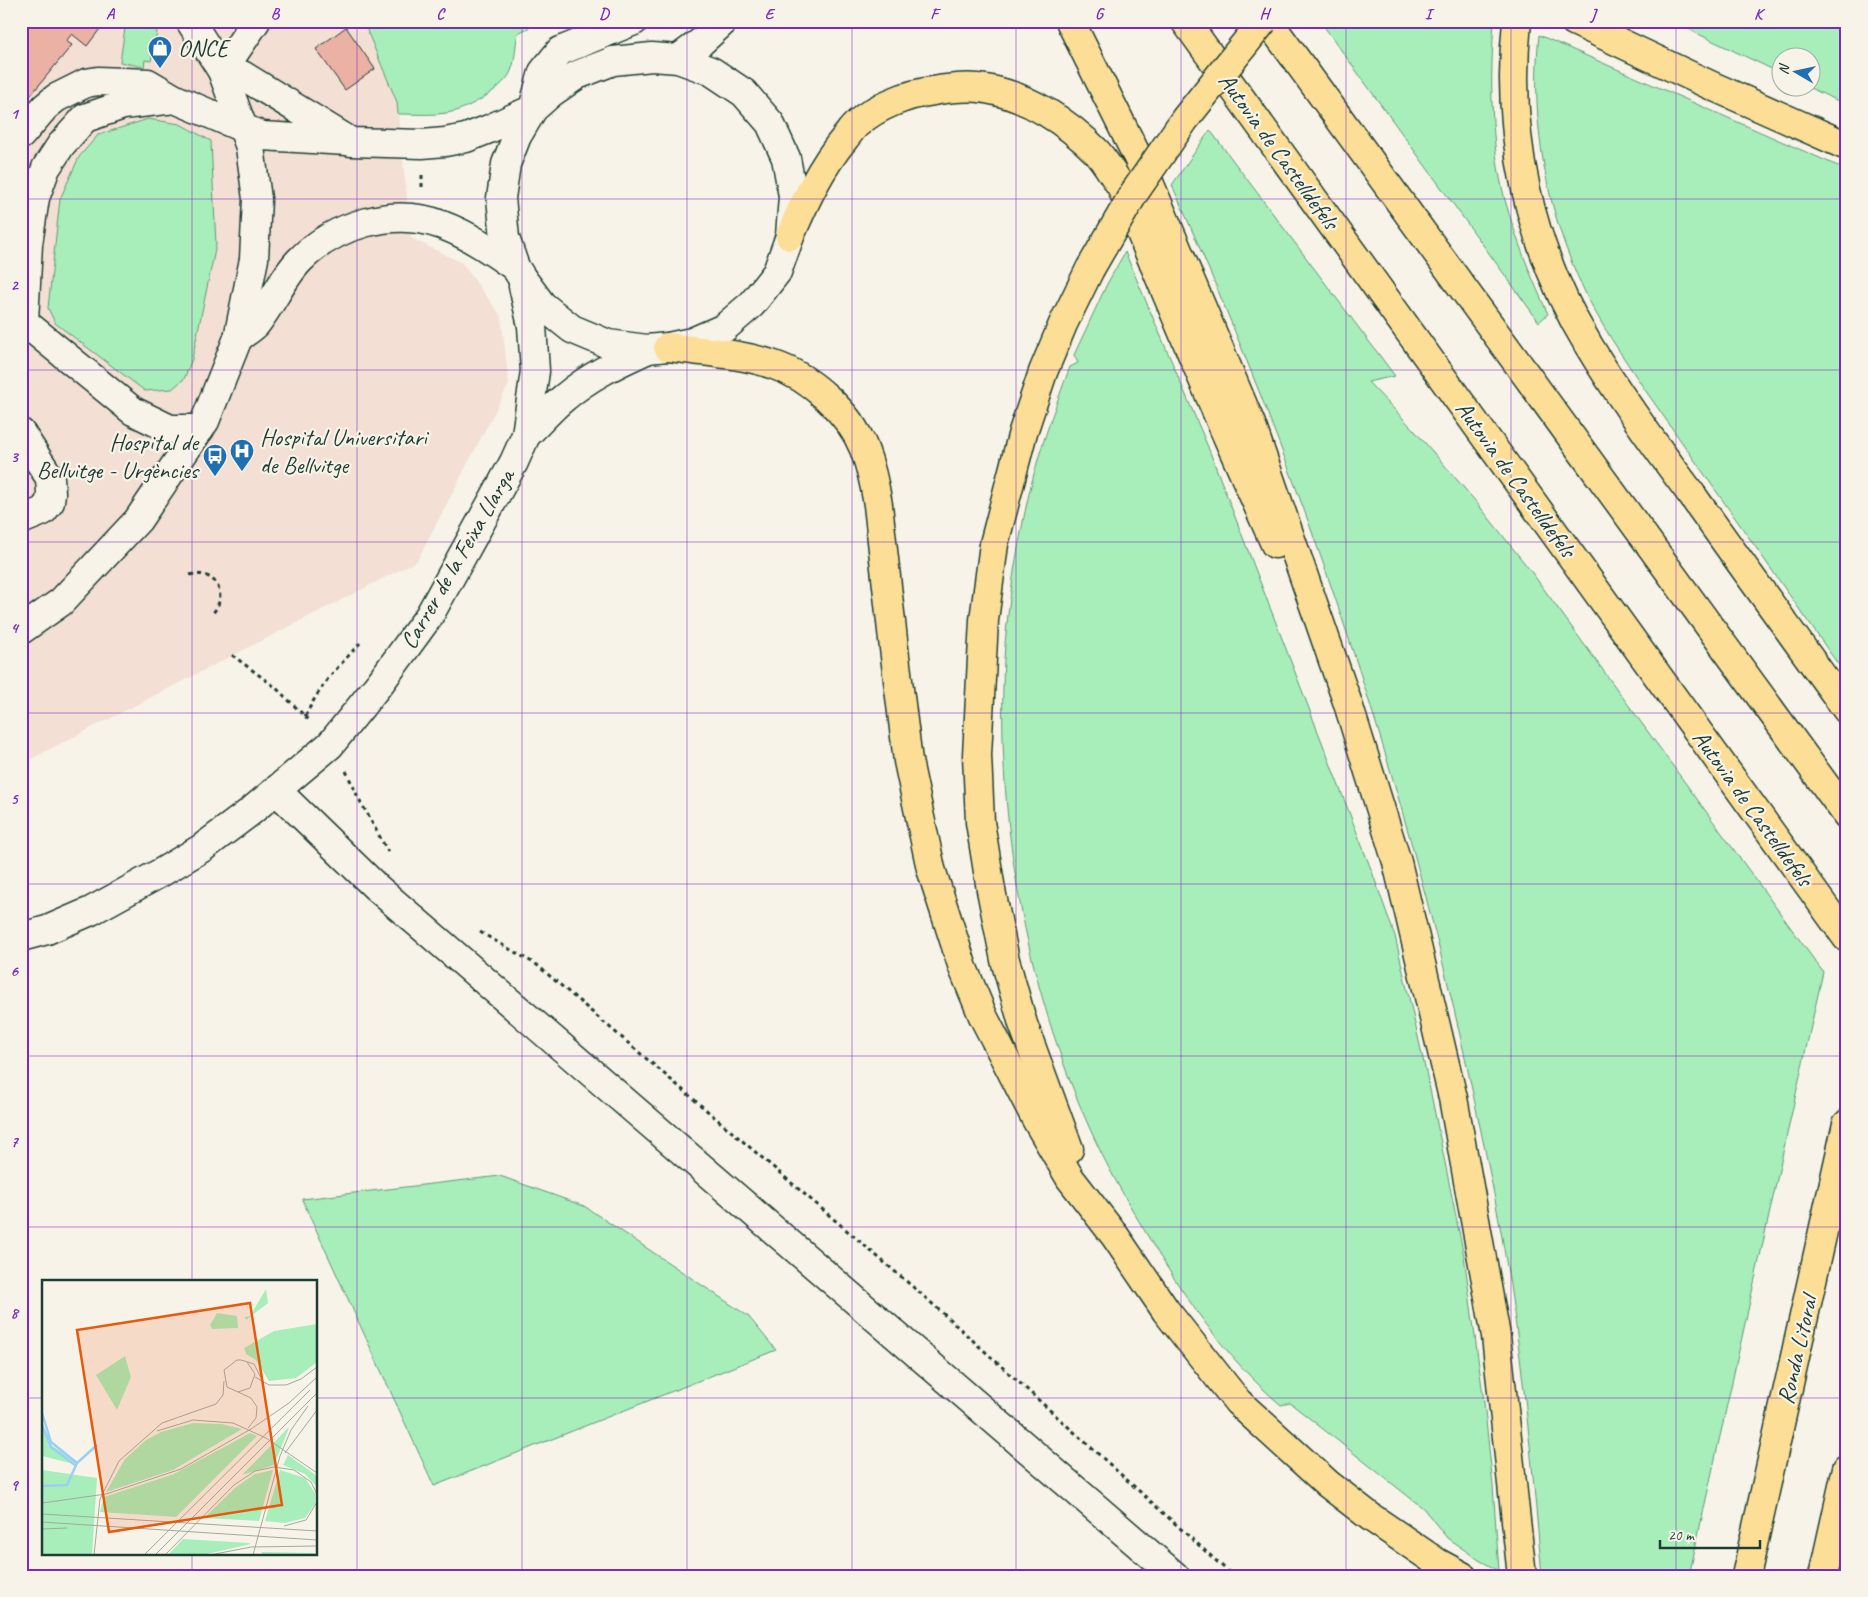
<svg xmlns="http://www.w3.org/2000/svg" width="1868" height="1597" font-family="Caveat,sans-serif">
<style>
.built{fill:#f3dfd4}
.green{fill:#a7eeba;stroke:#639677}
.building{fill:#eab1a4;stroke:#1f3d34}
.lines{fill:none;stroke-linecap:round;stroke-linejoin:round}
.minor-casing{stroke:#1f3d34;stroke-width:31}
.highway-casing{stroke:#1f3d34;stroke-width:31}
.path{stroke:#1f3d34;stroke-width:3;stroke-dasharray:4 4;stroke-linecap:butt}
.minor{stroke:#f7f3e8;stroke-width:28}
.highway{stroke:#fdde96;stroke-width:28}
.highway-bridge-casing{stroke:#1f3d34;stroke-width:31;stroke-linecap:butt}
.highway-bridge{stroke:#fdde96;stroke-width:28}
.grid{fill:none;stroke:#7b2cbf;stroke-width:1;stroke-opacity:0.55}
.labels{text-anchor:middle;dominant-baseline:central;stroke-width:4.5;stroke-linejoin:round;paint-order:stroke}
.poi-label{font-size:24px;fill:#1f3d34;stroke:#f7f3e8;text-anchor:start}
.street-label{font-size:24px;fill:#1f3d34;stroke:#f7f3e8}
.inset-river{fill:none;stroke:#9acff8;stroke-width:2.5}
.inset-road{fill:none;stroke:#a1aaa0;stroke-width:1}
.view{fill:#e8590c;fill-opacity:0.15;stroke:#e8590c;stroke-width:2.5}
.inset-edge{fill:none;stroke:#1f3d34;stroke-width:2.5}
.neatline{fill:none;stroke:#7b2cbf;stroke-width:2}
.grid-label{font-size:16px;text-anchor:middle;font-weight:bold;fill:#7b2cbf}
</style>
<rect width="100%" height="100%" fill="#f7f3e8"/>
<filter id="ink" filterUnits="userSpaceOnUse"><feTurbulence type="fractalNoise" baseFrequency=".02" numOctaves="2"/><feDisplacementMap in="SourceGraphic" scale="10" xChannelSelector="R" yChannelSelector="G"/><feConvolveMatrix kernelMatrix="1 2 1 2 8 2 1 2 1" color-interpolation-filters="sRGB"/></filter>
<g filter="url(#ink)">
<path class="built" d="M21,21H363L397,102L411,238L462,263L501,316L509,384L417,561L21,764Z"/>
<g class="green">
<path d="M126,21H149L157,32L151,61L145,60L144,67L120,62Z"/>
<path d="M363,21H543L518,33C515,45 516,59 511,71C505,87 472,106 456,111C438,116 417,114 398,114L397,102Z"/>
<path d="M1320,21H1494C1490,81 1490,142 1505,200C1516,239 1531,277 1548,314L1539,322Z"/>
<path d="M1671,21H1847V105L1810,88V58H1780V73Z"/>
<path d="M1539,35L1847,170V677L1643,387C1622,355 1600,324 1584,290C1546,212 1530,120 1539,35Z"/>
<path d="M148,119L180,124L211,141L216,245L192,359L184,379L172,389L145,391L55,323L48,308L60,199L79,157L98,135Z"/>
<path d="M1210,130L1395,376L1368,382L1414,430L1477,503L1530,570L1823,972L1689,1576H1542C1532,1462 1522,1349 1502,1237C1492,1179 1479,1123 1467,1066C1400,763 1299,468 1172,185Z"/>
<path d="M1125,252L1208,447L1371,869L1395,936L1431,1094L1464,1256L1484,1402L1493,1486L1499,1571L1479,1560L1447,1538L1423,1508L1290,1403L1281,1405C1224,1357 1181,1292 1143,1228C1124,1196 1105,1163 1090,1129C1028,990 999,837 1003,685C1004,626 1014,565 1026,507C1036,459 1053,412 1070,367L1078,363L1074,355L1107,284Z"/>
<path d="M500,1176L584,1206L748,1316L776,1350L434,1486L302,1199Z"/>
</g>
<g class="building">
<path d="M21,21H106L87,46L72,34L66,41L72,45L21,107Z"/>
<path d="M346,27L375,69L345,90L316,49Z"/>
</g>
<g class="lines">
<defs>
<g id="minor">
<path d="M256,21L222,71L242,75L351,142L422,144L445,142L466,138L489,129L533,109L551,93L577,75L613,61L652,57L678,59L711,71L744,93L770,123L786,158L793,196L790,236L777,272L752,304L724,328L692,342L668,347L647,349L608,344L572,329L542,305L522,278L515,267L505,238L501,198L506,164L517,136L533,109L543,72L560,51L634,21"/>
<path d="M678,59L701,42L724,21"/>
<path d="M175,99L123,105L85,118L61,145L46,168L35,198L28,244L24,322L133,411L170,429H200"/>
<path d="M21,135L45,107L56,98L86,83L98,81L148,83L175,99L262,136L347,141"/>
<path d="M238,338C244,333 251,329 256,324C272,304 282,279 299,261C335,224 394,207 442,225C469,235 492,251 515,267"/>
<path d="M21,433L50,478L51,493L50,502L43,511L21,520"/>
<path d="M526,435C539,423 551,408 565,397C590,376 617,363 646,350"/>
<path d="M21,630L61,602L138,520L205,421L238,338L254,259L257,199L250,147L222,71L190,21"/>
<path d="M277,791L376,887L1175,1576"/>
<path d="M21,937L47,930L91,911L162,872L202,848L250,812L330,745L380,683L429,616L514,462L526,435L535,371L532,326L523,286"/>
</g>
<g id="highway">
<path d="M1070,21L1143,168L1251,424L1348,704L1397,862L1453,1098L1496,1336L1522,1576"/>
<path d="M1185,21L1847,938"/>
<path d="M1268,21L1847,815"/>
<path d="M1517,21C1505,136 1529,247 1589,346C1620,398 1656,447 1692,495C1743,567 1795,638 1847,710"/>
<path d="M1574,21L1710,85L1847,146"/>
<path d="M790,236C805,201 820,168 845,138C849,133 853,127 858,123C877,106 908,94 933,91C950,88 970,86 986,89C1028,96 1067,122 1097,152C1106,162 1113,175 1121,186L1223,427L1275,544"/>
<path d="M668,347C703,352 740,353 774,365C810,377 850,413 864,449C871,467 875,486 878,505L893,640L908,761L931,869L963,968L983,1016L1037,1121L1070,1178L1115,1236L1166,1311L1238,1402L1328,1484L1372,1518L1438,1563L1462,1576"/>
<path d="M1069,1149L1023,1024L1005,960L991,890L980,822L977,755L984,620L994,544L1023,432L1043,372L1063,324L1090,269"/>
<path d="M1746,1576L1847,1124"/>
<path d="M1823,1576L1847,1468"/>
</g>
</defs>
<use href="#minor" class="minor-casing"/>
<use href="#highway" class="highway-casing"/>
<g class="path">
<path d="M769,21L779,30L794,21"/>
<path d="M422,175V189"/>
<path d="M190,575C216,569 230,596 211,615"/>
<path d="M232,655L275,687L310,721"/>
<path d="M305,716L315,698L329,677L360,643"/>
<path d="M346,771L358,797L388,852"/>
<path d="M480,932L537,965L927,1299L1233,1576"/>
</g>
<use href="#minor" class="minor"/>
<use href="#highway" class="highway"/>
<defs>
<path id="highway-bridge" d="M1090,269L1134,193L1185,119L1263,21"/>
</defs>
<use href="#highway-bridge" class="highway-bridge-casing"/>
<use href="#highway-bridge" class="highway-bridge"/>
</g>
</g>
<path class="grid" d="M192,21V1281M357,21V1576M522,21V1576M687,21V1576M852,21V1576M1016,21V1576M1181,21V1576M1346,21V1576M1511,21V1576M1676,21V1576M21,199H1847M21,370H1847M21,542H1847M21,713H1847M21,884H1847M21,1056H1847M21,1227H1847M21,1398H44M316,1398H1847M192,1553V1576"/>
<defs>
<symbol id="shop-pin" viewBox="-11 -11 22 30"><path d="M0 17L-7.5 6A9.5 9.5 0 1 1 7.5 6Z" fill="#1f6fb2" stroke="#f7f3e8"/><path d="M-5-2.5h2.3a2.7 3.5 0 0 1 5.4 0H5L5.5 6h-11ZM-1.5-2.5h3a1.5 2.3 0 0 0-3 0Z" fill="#fff"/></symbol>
<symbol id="hospital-pin" viewBox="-11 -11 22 30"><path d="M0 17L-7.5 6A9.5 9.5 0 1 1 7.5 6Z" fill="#1f6fb2" stroke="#f7f3e8"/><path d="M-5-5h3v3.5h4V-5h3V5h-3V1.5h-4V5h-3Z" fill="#fff"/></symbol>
<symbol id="bus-pin" viewBox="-11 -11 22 30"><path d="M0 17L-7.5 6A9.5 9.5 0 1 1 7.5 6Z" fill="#1f6fb2" stroke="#f7f3e8"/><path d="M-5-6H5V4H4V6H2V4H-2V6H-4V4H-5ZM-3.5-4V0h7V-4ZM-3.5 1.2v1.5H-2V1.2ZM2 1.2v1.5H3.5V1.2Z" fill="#fff"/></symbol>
</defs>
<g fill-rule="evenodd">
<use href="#shop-pin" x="146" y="34" width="28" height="38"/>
<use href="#hospital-pin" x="228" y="437" width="28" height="38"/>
<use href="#bus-pin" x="201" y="442" width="28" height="38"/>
</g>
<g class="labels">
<g class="poi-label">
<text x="178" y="48">ONCE</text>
<text x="260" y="437">Hospital Universitari<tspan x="260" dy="28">de Bellvitge</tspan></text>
<text x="198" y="442" text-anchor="end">Hospital de<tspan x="198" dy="28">Bellvitge - Urgències</tspan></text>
</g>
<g class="street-label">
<text transform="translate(1279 151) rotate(54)">Autovia de Castelldefels</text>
<text transform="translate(1516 479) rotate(54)">Autovia de Castelldefels</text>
<text transform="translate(457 559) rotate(-60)">Carrer de la Feixa Llarga</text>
<text transform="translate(1753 808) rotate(54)">Autovia de Castelldefels</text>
<text transform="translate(1797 1350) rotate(-77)">Ronda Litoral</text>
</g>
</g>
<g transform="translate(42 1280)">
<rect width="275" height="275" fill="#f7f3e8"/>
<path d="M224,9L226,23L204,40L203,37L208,36ZM175,33L195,36L196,48L170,49L168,45ZM275,44V82L254,98L227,101L214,80L204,74L202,68L232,51ZM83,76L89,97L75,130L54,95ZM151,143L180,144L200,149L131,190L64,212L83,179L104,160L119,152ZM1,144L7,164L35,181L32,184L0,176ZM247,148L232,185L200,195L246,148ZM208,153L215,156L134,237L58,232L62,217L132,194ZM246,175L275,196V207L263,194L241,185ZM0,190L55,198L50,275H0ZM231,190L217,241L162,238L194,207L213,194ZM238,190L263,198L273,213V224L263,238L243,243L223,241ZM141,259L207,263L209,264L160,275H126ZM220,272L272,273L275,275H219Z" fill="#a7eeba"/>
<path class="inset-river" d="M0,133L9,162L35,183M0,145L9,167L33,185M0,206L25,205L35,183L55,165"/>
<path class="inset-road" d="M205,82L213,94L208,108L196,112L185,107L182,90L195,80H199L212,84L221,102M213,97L227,105H244L259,99L275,87M196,112L209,118L215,127L214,138L206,148M115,151L151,140L191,143L224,158L275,193M243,173L275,130M0,223L64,214L139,189L209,149L247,123L275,97M0,234L275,251M0,242L275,260M242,246L264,240L275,222M0,249L25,248M52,275L58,219L77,181L120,143L174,124L181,115L182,101M102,275L268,110M113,275L275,113M123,275L192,205L213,191L232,187L252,190L269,202L275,214M168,275L209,267L275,266M211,275L238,176L249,150L266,126"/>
<path class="view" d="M208,23L240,225L67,252L35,50Z"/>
<rect width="275" height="275" class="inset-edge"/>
</g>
<rect width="1868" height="1597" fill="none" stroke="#f7f3e8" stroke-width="55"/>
<g transform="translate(1796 72) rotate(279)"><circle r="24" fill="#f7f3e8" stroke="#a1aaa0"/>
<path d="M0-4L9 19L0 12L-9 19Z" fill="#1f6fb2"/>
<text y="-8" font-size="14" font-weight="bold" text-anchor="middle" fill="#1f3d34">N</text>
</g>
<path d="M1660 1540v8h100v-8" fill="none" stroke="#1f3d34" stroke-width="2.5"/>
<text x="1668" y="1540" font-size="15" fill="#1f3d34" stroke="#f7f3e8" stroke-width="4" paint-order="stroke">20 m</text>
<rect x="28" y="28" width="1812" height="1542" class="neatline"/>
<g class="grid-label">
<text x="110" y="19">A</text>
<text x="275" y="19">B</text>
<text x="440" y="19">C</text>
<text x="604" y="19">D</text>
<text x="769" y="19">E</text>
<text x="934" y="19">F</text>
<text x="1099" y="19">G</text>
<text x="1264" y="19">H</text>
<text x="1428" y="19">I</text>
<text x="1593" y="19">J</text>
<text x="1758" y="19">K</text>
<text x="14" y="119">1</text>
<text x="14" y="290">2</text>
<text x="14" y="462">3</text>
<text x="14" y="633">4</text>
<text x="14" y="804">5</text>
<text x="14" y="976">6</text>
<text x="14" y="1147">7</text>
<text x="14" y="1318">8</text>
<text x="14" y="1490">9</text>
</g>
</svg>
